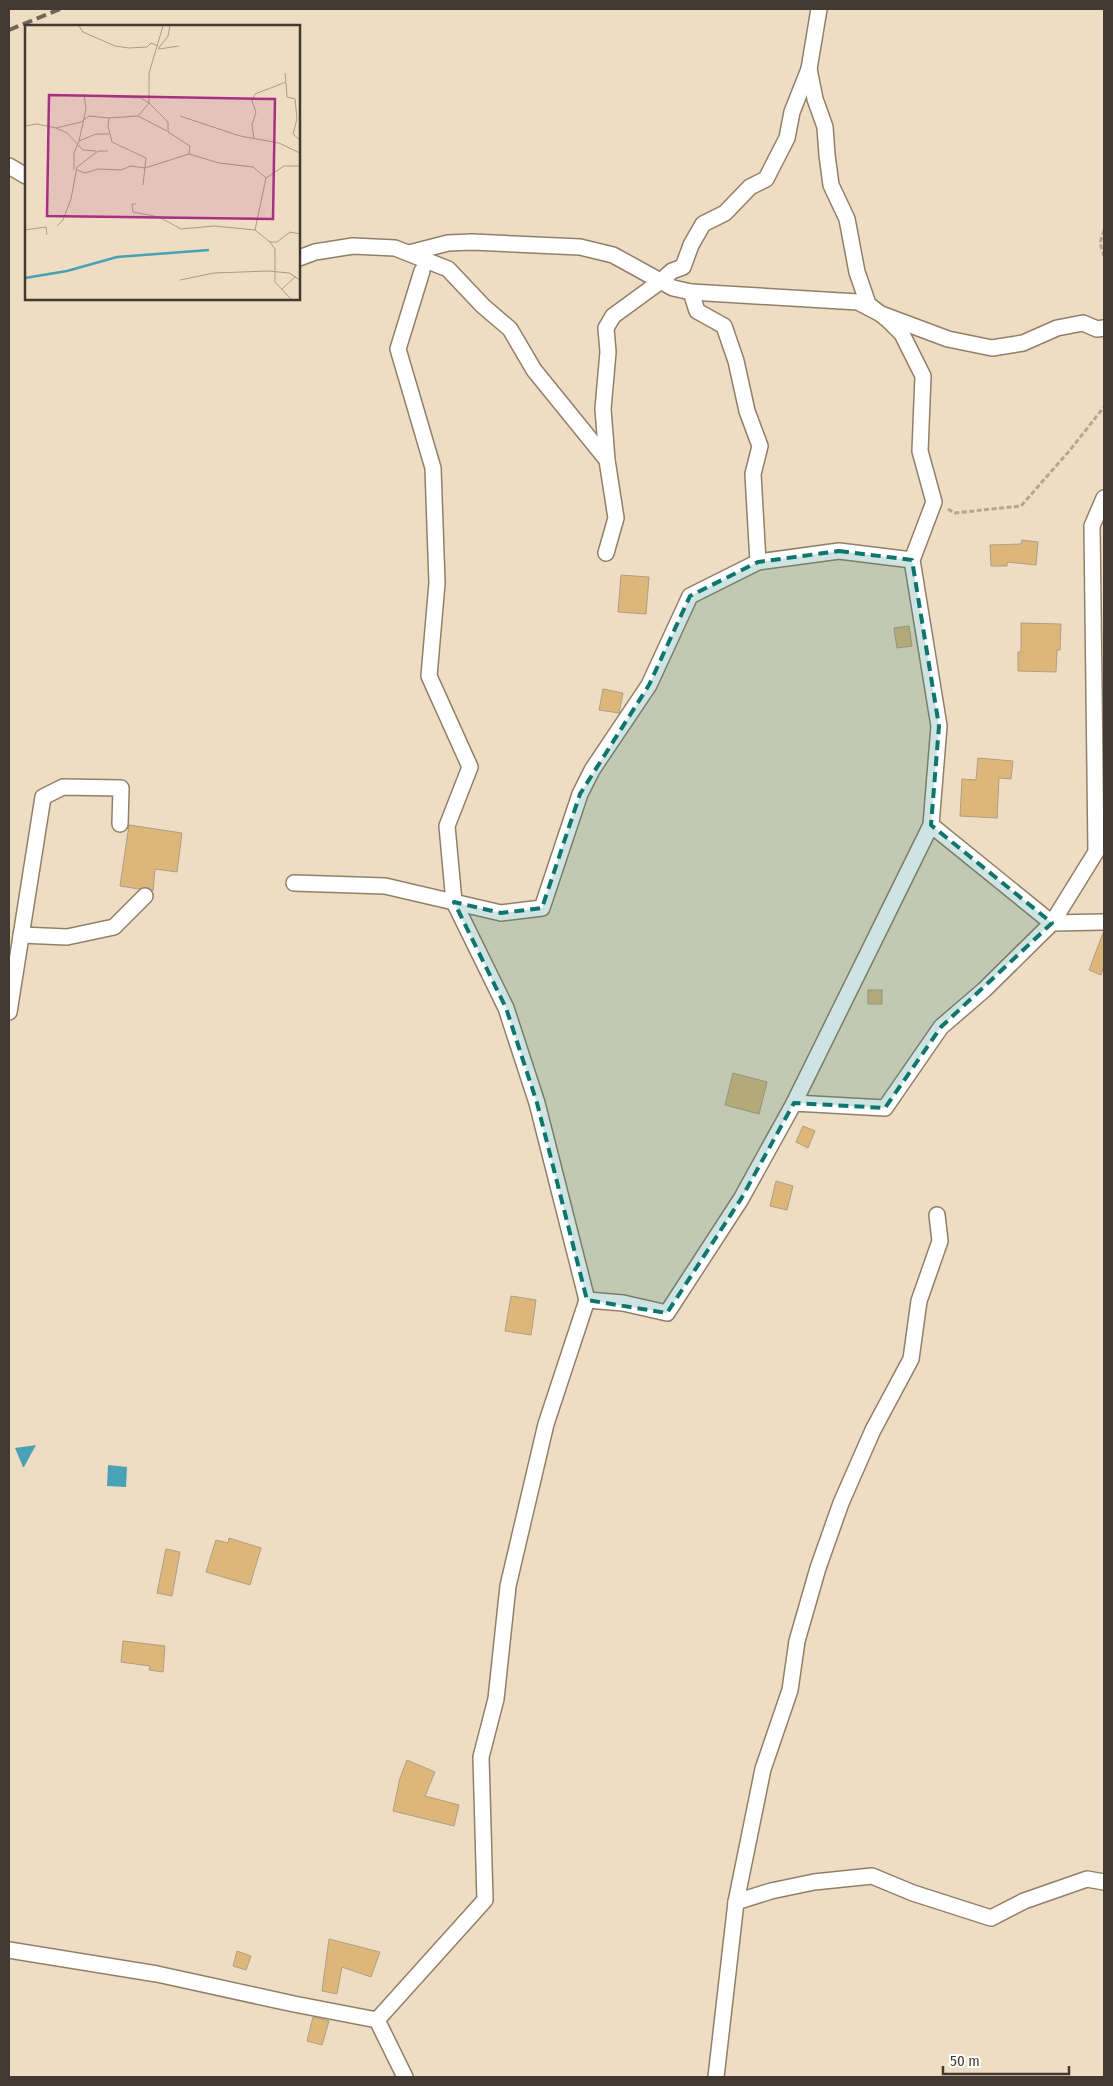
<svg xmlns="http://www.w3.org/2000/svg" width="1113" height="2086" font-family="'Fira Sans Condensed',sans-serif">
<style>
.water{fill:#48a2b5}
.building{fill:#ddb77a;stroke:#ae9e85}
.lines{fill:none;stroke-linecap:round;stroke-linejoin:round}
.minor-casing{stroke:#918069;stroke-width:18}
.path{stroke:#b5a692;stroke-width:3;stroke-dasharray:5 2.5;stroke-linecap:butt}
.minor{stroke:#fff;stroke-width:15}
.rail{stroke:#706557;stroke-width:4;stroke-dasharray:10 5;stroke-linecap:butt}
.marked{fill:#0f766e;fill-opacity:0.2;stroke:#0f766e;stroke-width:4;stroke-dasharray:10 6;stroke-linejoin:round}
.inset-river{fill:none;stroke:#48a2b5;stroke-width:2.5}
.inset-road{fill:none;stroke:#aa9c88;stroke-width:1}
.view{fill:#a92f84;fill-opacity:0.15;stroke:#a92f84;stroke-width:2.5}
.inset-edge{fill:none;stroke:#423a30;stroke-width:2.5}
</style>
<rect width="100%" height="100%" fill="#efddc3"/>
<g class="water">
<path d="M36,1445L24,1467H23L15,1448Z"/>
<path d="M108,1465L127,1467L126,1487L107,1486Z"/>
</g>
<g class="building">
<path d="M1022,540L1038,542L1036,565L1007,562V566H991L990,545L1021,544Z"/>
<path d="M621,575L649,577L646,614L618,612Z"/>
<path d="M1021,623L1061,624L1060,650H1057L1056,672L1018,671V652H1021Z"/>
<path d="M909,626L912,646L897,648L894,628Z"/>
<path d="M603,689L623,693L619,713L599,710Z"/>
<path d="M978,758L1013,761L1011,779L999,778L997,818L960,816L962,779L976,780Z"/>
<path d="M129,825L182,833L177,872L155,869L153,891L147,887L139,889L120,886Z"/>
<path d="M1103,933H1104V966L1101,975L1089,970Z"/>
<rect x="868" y="990" width="14" height="14"/>
<path d="M733,1073L767,1082L759,1114L725,1105Z"/>
<path d="M803,1126L815,1131L808,1148L796,1142Z"/>
<path d="M776,1181L793,1186L787,1210L770,1206Z"/>
<path d="M511,1296L536,1300L531,1335L505,1331Z"/>
<path d="M229,1538L261,1548L250,1585L206,1572L216,1540L228,1543Z"/>
<path d="M166,1549L180,1552L172,1596L157,1593Z"/>
<path d="M123,1641L165,1646L163,1672L149,1670L150,1666L121,1662Z"/>
<path d="M407,1760L435,1772L425,1796L459,1805L454,1826L393,1811L400,1778Z"/>
<path d="M329,1939L380,1952L371,1977L342,1967L337,1994L322,1991Z"/>
<path d="M237,1951L251,1956L246,1970L233,1966Z"/>
<path d="M313,2017L329,2021L322,2045L307,2041Z"/>
</g>
<g class="lines">
<defs>
<g id="minor">
<path d="M819,9L809,69L815,99L825,127L827,155L831,185L847,219L857,272L868,304L888,320L902,334L923,376L920,451L934,502L912,560"/>
<path d="M9,166L26,176"/>
<path d="M409,253L448,243L472,242L580,247L613,255L673,288L691,292L697,311L724,326L736,361L747,411L760,446L753,474L758,562"/>
<path d="M299,258L315,252L353,246L395,248L448,269L483,306L510,329L534,370L607,460L616,518L606,553"/>
<path d="M422,271L398,349L433,468L437,583L429,676L470,767L447,826L454,902L506,1008L537,1103L587,1300"/>
<path d="M691,292L858,302L881,314L948,339L992,348L1023,343L1057,328L1083,323L1097,329L1104,328"/>
<path d="M607,460L603,409L608,352L606,328L613,316L661,281L672,271L683,267L691,245L703,224L725,213L750,187L766,179L787,138L792,112L809,69"/>
<path d="M294,883L385,886L501,913L542,908L580,794L592,770L649,685L690,596L758,562L839,551L912,560L939,726L931,825L1052,923L1096,852L1092,526L1104,498"/>
<path d="M21,935L67,937L114,927L145,896"/>
<path d="M9,1012L43,797L63,787L121,788L120,824"/>
<path d="M794,1103L931,825"/>
<path d="M736,1902L771,1891L814,1882L872,1876L913,1893L991,1918L1024,1901L1087,1879L1104,1882"/>
<path d="M9,1950L157,1974L294,2004L377,2020L485,1900L481,1757L496,1699L508,1586L546,1424L587,1300L623,1303L667,1313L741,1199L794,1103L885,1108L941,1027L984,990L1052,923L1104,922"/>
<path d="M377,2020L405,2077"/>
<path d="M716,2077L736,1902L763,1769L790,1690L797,1641L818,1568L841,1503L873,1430L911,1359L919,1301L940,1241L937,1215"/>
</g>
</defs>
<use href="#minor" class="minor-casing"/>
<g class="path">
<path d="M1104,230L1100,243L1104,256"/>
<path d="M948,509L954,513L1021,506L1070,450L1104,407"/>
</g>
<use href="#minor" class="minor"/>
<path class="rail" d="M9,30L60,9"/>
</g>
<path class="marked" d="M839,551L912,560L939,726L931,825L1052,923L941,1027L885,1108L794,1103L741,1199L667,1313L587,1300L537,1103L506,1008L454,902L501,913L542,908L580,794L649,685L690,596L758,562Z"/>
<g transform="translate(25 25)">
<rect width="275" height="275" fill="#efddc3"/>
<path class="inset-river" d="M0,253L42,246L92,232L184,225"/>
<path class="inset-road" d="M54,1L58,7L90,21L104,23L122,22L126,18L133,21M133,24L143,11L145,1M134,24L154,21M261,58L262,72L270,74L272,94L268,109L275,115M67,71L116,73L124,78L113,91L84,93L83,101L87,117L121,133L118,160M113,91L142,106M155,91L215,111L254,118L275,128M0,101L12,99L31,103L56,97L64,91L84,93M31,103L42,108L58,125L71,126M229,114L227,100L231,87L227,76L230,69L261,57L260,48M54,116L61,84L59,69M49,145V128L54,116L71,109H84M52,145L60,148L73,144L96,145L106,141L120,143L164,129M241,153L259,141H275M111,179H107L108,187L134,192L156,204L189,201L230,205L241,153L228,142L194,138L164,129L165,121L143,107V97L124,78V48L138,1M32,201L38,195L46,174L52,142L73,126H83M0,205L21,202L22,210M230,205L245,217H252L265,207L275,209M245,217L250,224V257L266,274M155,255L189,248L243,246L264,248L275,255M257,264L270,252"/>
<path class="view" d="M24,70L250,74L248,194L22,191Z"/>
<rect width="275" height="275" class="inset-edge"/>
</g>
<rect width="1113" height="2086" fill="none" stroke="#423a30" stroke-width="20"/>
<path d="M943 2066v8h126v-8" fill="none" stroke="#423a30" stroke-width="2.5"/>
<text x="950" y="2066" font-size="15" fill="#423a30" stroke="#ffffff" stroke-width="4" paint-order="stroke">50 m</text>
</svg>
